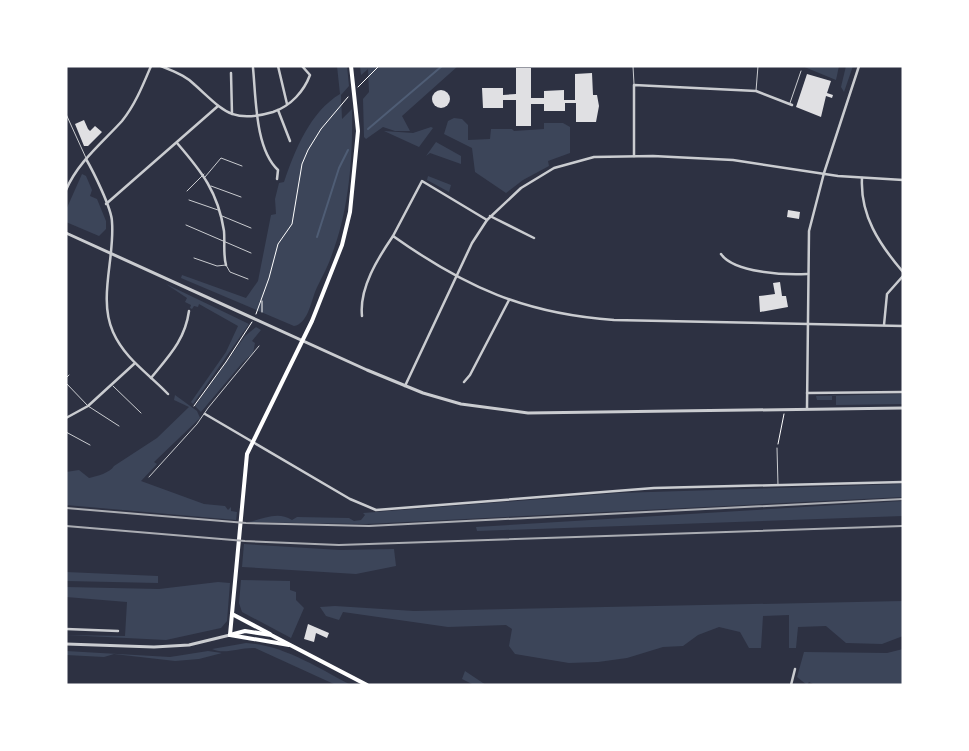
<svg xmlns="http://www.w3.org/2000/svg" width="969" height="751" font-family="Karla,sans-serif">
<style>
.green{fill:#3c4559}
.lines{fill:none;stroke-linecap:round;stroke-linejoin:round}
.stream{stroke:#4f5d75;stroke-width:2}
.building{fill:#e0e0e3}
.path{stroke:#fff;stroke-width:1}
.service{stroke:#caccd0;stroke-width:1}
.minor{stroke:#caccd0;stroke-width:2.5}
.tertiary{stroke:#caccd0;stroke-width:3}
.secondary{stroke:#fff;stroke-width:4}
.rail{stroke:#abadb3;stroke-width:2}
</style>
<rect width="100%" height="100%" fill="#2d3142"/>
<g class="green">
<path d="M337,66H347L349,86L341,95L342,119L352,109C353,158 349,211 331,257C327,269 320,280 315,292C311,303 307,324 294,326L181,278L182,275L246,298L258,281L271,215L276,214L275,199L279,183L284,182C295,150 310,112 340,94Z"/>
<path d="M360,66H458L402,116L410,131H395L383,127L366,139L364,137L363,99L369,92L368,69L361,75Z"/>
<path d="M802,66H839L836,80Z"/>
<path d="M846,66H853L844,92L841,87Z"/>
<path d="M454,118L462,119L468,125V140L490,139L491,129H512L514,131L544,129V123H563L570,127V153L548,161L549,166L523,180L506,193L475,172L472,148L444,134L448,121Z"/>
<path d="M431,127L433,128L419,147L384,131L413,133Z"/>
<path d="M436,142L461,156V164L430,153L426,156Z"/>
<path d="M82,174L86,176L92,190L90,196L97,199L106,221V229L99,236L66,222V210Z"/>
<path d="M428,176L451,185L449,192L427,180Z"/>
<path d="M166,284L249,324L193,404L191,402L226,352L238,326L199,304L198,307L194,306L192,309L190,308L191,305L185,302L187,298Z"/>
<path d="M256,327L261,330L252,341L255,343L253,353L243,362L201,412L195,406L245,336Z"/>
<path d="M903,394V404L836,405V396H832V400H817L816,396Z"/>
<path d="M175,395L197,411L200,418L154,462L157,464L141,481L204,504L225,506L228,510L231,507V511L237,512L236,520L66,505V472L79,470L89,478C97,476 110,473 114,466L157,438L189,407L174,400Z"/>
<path d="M903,484V497L366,524L246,522C261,521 276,510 292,520L297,517L349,518L354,521L361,520L365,515L363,513L618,493Z"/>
<path d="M903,501V516L477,531L476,527Z"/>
<path d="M244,544L340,550L394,549L396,566L356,574L242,567Z"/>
<path d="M66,572L158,576V583L66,581Z"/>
<path d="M241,580L290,581V590L296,592V600L304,608L291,638L242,612L239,603Z"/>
<path d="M218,582L230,583L227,621L221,628L166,640L66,635L125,636L127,602L66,597V587L159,589Z"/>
<path d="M903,601V636L882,644L846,643L826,626L798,627L796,648H789V615L763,616L761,648H749L740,632L719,627L698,635L683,646L663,647L627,658L598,662L569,663L515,654L509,646L512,629L506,625L448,627L343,612L339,620L326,616L320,607L335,606L414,611Z"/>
<path d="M246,643C284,645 318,668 351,685H336L255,648C240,647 225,655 212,649Z"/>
<path d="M903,649V685H815L809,682L807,685L797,677L804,652L887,653Z"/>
<path d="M66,651L170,657L208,651L222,653L199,659L175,661L114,654L104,657L66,655Z"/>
<path d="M465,671L486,685H474L462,679Z"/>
</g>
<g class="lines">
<g class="stream">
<path d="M368,129L442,66"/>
<path d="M317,237L339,168L348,150"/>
</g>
</g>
<g class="building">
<path d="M516,68H531V98H544V91L564,90V100H575V74L592,73L593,95H597L599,106L596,122H576V103H565V111H544V104H531V126H516V100H503V108H483L482,88H503V95L516,94Z"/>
<path d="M807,74L831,81L827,93L833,95L832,98L826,96L821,117L796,107Z"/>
<circle cx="441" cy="99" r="9"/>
<path d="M84,120L88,129L90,131L95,126L102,132L88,146H84L75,124Z"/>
<path d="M788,210L800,212L799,219L787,217Z"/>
<path d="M780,282L782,296H786L788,307L760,312L759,296L775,294L773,283Z"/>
<path d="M308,624L329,633L327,638L316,633L314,642L304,639Z"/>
</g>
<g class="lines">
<g class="path">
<path d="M358,87L379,66"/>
<path d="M262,301V312"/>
<path d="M256,314L269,278L278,244L292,224L302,164L308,150L321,129L348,97"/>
<path d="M194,406L226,362L252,322"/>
<path d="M778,444L784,414"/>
</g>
<g class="service">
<path d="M633,66L634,84"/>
<path d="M756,91L758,66"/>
<path d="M790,103L801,71"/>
<path d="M66,114L86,158"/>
<path d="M205,177L221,158L242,166"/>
<path d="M211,186L241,197"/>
<path d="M187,191L204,174"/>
<path d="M189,200L218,210"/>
<path d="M222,216L251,228"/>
<path d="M186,225L251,253"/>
<path d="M194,258L217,266L226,265L230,272L248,279"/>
<path d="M66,378L69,375"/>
<path d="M66,383L88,406L119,426"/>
<path d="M113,386L141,413"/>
<path d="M66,432L90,445"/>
<path d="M777,448L778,485"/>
<path d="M149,477L197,424L208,408L259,346"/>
</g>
<g class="minor">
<path d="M161,66C174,72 185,75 195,85C224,111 232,124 273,112C291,106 304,91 310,75L302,66"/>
<path d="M278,66L287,104"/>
<path d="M253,68C256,97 255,149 278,170L277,179"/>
<path d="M231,73L232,114"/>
<path d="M278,110L290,141"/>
<path d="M177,143C202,172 218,192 224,231C225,242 223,255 226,265"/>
<path d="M634,156V85L756,91L792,105"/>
<path d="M86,159C93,171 112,209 112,222C115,258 98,298 113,332C125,359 148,373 168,394"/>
<path d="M862,178C860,215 879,244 903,272"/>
<path d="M66,190C78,162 102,143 122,121C135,105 143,85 151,66"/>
<path d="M106,204L218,106"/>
<path d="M490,216L534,238"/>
<path d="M393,236L422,181L487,220"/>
<path d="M721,254C734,273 786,275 807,274"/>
<path d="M362,316C359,288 378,258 393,236C465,287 525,314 614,320L903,326"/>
<path d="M884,325L887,294L903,276"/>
<path d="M151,378C169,356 185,340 189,311"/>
<path d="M464,382L470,375L509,300"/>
<path d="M405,386L472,243L487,220L521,188L554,168L594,157L653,156L733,160L838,176L903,180"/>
<path d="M807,393L903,392"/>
<path d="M807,408L809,231L824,173L859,66"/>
<path d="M205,414L350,499L376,510L654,488L903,482"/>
<path d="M66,418L88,406L134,364"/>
<path d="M66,629L118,631"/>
<path d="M791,685L795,669"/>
</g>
<g class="tertiary">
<path d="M66,233L367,370L423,393L461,404L528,413L903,408"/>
<path d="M66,644L154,647L189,645L230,635"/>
</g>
<g class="secondary">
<path d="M232,614L270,634"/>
<path d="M230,635L247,454L312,321L342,245L350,212L358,131L351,66"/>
<path d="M230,635L245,631L271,635L367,685"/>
<path d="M230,635L289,645"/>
</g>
<g class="rail">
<path d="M66,508L246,523L369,526L903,499"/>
<path d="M66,526L245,541L339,545L903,526"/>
</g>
</g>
<rect width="969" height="751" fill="none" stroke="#ffffff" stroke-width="135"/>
</svg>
